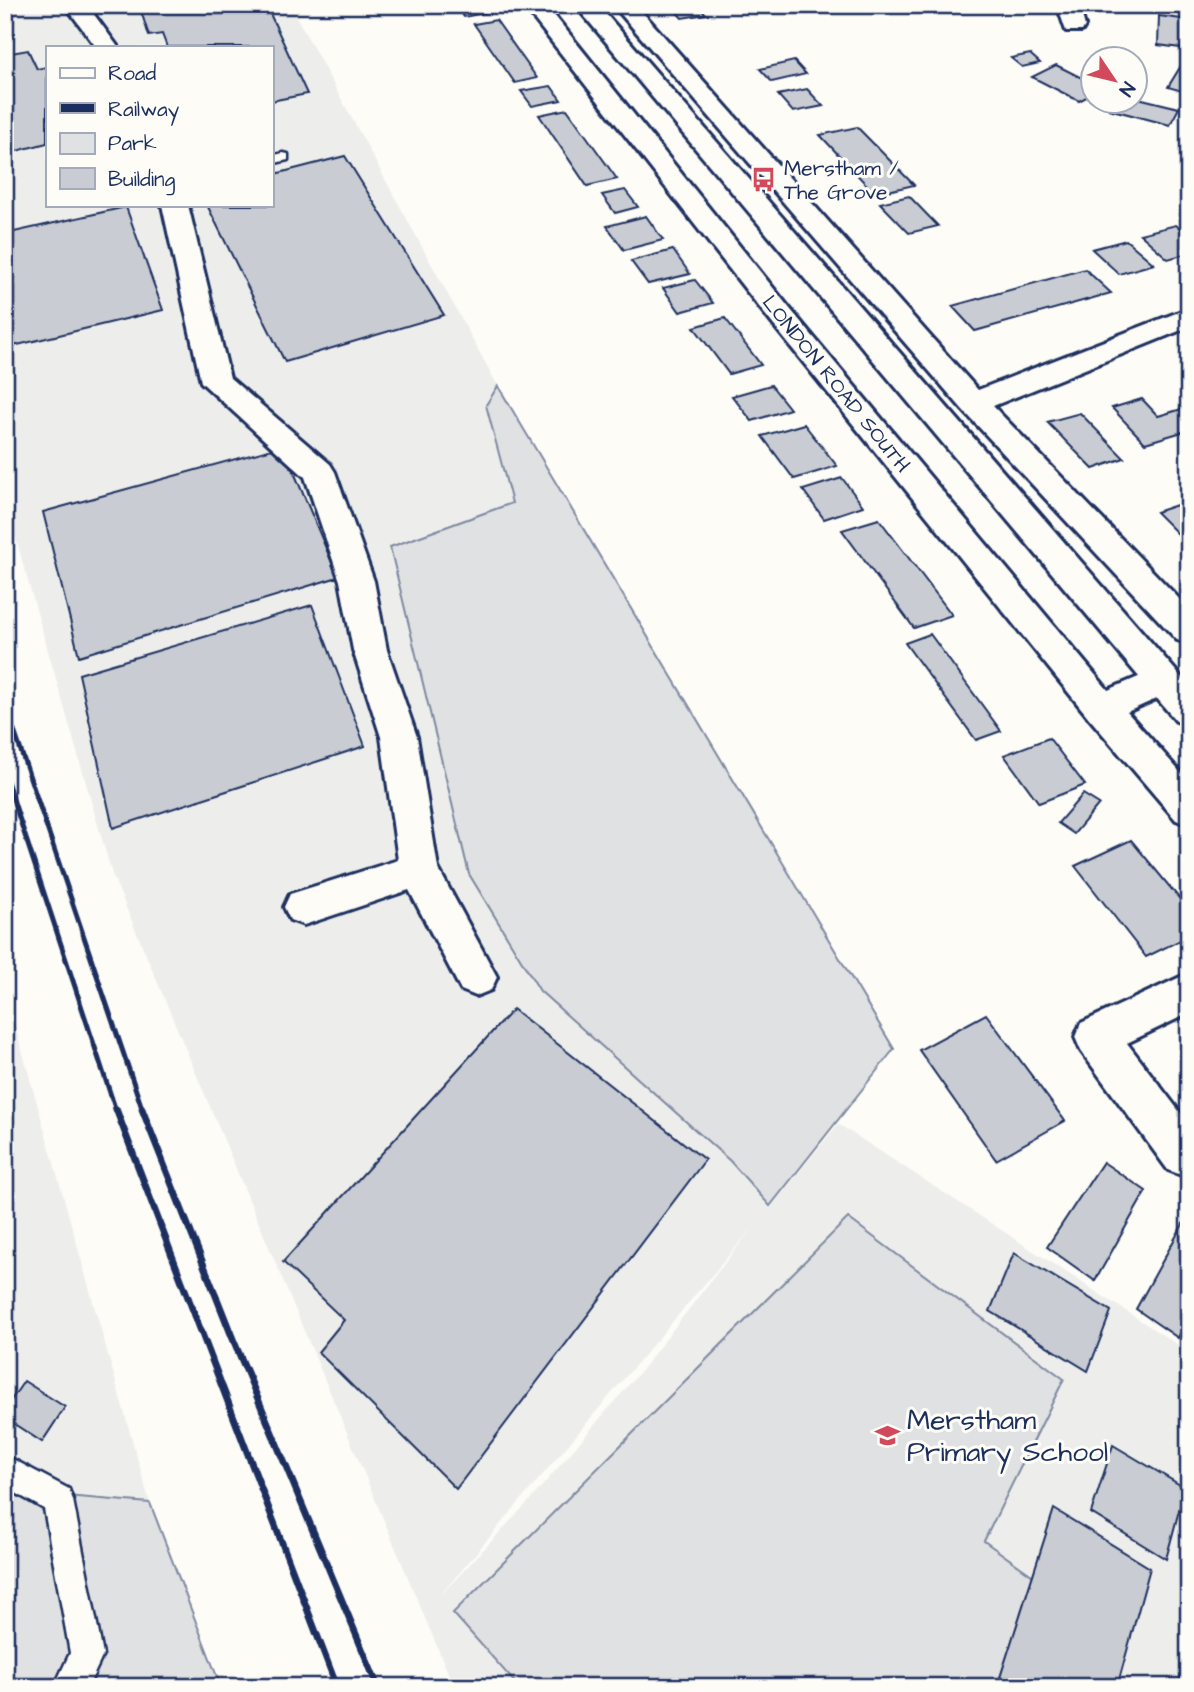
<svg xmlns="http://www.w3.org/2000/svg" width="1194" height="1692" font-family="'Architects Daughter',sans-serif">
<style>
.built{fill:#edeeec;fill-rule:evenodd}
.green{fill:#e0e1e3;stroke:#7e88a0;stroke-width:2}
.building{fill:#c9ccd3;stroke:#1b2f5e;stroke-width:2}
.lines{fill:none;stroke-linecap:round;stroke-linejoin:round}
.service-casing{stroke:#1b2f5e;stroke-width:5}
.minor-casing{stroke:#1b2f5e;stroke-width:6}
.primary-casing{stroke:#1b2f5e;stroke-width:6}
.service{fill:#fdfcf7;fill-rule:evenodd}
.minor{fill:#fdfcf7;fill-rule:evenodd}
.primary{fill:#fdfcf7;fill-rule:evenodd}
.rail-far1{stroke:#1b2f5e;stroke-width:5}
.rail{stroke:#1b2f5e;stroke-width:7}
.labels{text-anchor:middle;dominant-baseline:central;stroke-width:6;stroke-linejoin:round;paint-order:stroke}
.far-poi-label{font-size:21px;fill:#1b2f5e;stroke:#fdfcf7;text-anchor:start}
.far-street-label{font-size:21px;fill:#1b2f5e;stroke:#fdfcf7}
.near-poi-label{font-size:28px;fill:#1b2f5e;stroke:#fdfcf7;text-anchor:start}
</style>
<rect width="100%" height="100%" fill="#fdfcf7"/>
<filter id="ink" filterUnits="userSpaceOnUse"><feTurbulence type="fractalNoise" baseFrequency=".0143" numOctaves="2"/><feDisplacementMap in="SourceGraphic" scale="14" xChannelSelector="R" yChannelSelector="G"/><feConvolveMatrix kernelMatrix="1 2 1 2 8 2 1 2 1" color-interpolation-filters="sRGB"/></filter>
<g filter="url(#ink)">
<g class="built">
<path d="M5,5H290L498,386L486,405L512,503L730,1161L771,1206L838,1124L1189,1352V1687H454L112,874L5,501ZM47,47H271V205H47ZM752,1228L639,1373L531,1499L438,1598Z"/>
<path d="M5,990L150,1503L5,1491Z"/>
</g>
<g class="green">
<path d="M498,386L894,1049L770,1206L730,1161L540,991L469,874L390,547L512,503L486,405Z"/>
<path d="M848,1218L1064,1379L984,1541L1033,1576L997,1687H519L453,1613Z"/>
<path d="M5,1491L150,1503L221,1687H5Z"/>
</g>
<g class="building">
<path d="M156,5H266L307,94L271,101V47H167L162,34L149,36L140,8Z"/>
<path d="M456,5H484L489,12L464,17Z"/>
<path d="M670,5H698L706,14L682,18Z"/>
<path d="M1159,16L1189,20V49L1158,45Z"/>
<path d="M496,20L537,78L515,83L474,24Z"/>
<path d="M28,50L37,69L47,67V143L5,154V54Z"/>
<path d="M1030,54L1040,63L1022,67L1011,58Z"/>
<path d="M1187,56H1189V93L1168,87Z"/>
<path d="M794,61L806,74L772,82L760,69Z"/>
<path d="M1056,65L1092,83V94L1079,101L1032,77Z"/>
<path d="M551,86L561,100L532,106L521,91Z"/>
<path d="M807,89L823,106L793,112L778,95Z"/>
<path d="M1134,97L1179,108L1170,125L1109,109L1113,102H1134Z"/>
<path d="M567,109L617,179L587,186L539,115Z"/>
<path d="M857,127L914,185L875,194L820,135Z"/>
<path d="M345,156L444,315L285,362L207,205H271V175Z"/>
<path d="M625,190L638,207L615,213L602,195Z"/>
<path d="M909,196L938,226L909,233L880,203Z"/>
<path d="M126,207L163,310L5,348V234Z"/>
<path d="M646,216L663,240L624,250L607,226Z"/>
<path d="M1176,225L1189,236V253L1168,259L1140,234Z"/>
<path d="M1126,240L1154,264L1119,274L1092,249Z"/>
<path d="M673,250L690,274L648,284L631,261Z"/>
<path d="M1085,269L1111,293L975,331L952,306Z"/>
<path d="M695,280L713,303L680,312L663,288Z"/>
<path d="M725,318L761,365L729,374L694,327Z"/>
<path d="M771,385L790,409L752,421L732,396Z"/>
<path d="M1142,399L1158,416L1182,409L1189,416V430L1145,443L1112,408Z"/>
<path d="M1080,413L1124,458L1093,469L1047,422Z"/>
<path d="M804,424L837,466L794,479L762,436Z"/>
<path d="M283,446L338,577L79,656L43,512Z"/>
<path d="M842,478L863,506L824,519L803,490Z"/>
<path d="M1189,501V545L1156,512Z"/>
<path d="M879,519L952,615L914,628L842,530Z"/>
<path d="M312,605L365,746L113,828L79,674Z"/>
<path d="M930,634L1001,731L976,740L905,643Z"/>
<path d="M1049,738L1085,785L1039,803L1004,755Z"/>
<path d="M1083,794L1099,804L1074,834L1058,823Z"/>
<path d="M1131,840L1189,910V936L1146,957L1075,866Z"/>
<path d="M513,1009L705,1160L456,1489L318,1352L344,1320L283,1262Z"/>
<path d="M986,1014L1065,1121L996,1160L919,1050Z"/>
<path d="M1103,1162L1146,1191L1095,1281L1047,1247Z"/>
<path d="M1189,1213V1317L1178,1338L1136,1309Z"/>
<path d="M1014,1253L1111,1311L1088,1371L990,1311Z"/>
<path d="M24,1381L65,1407L42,1442L5,1418V1409Z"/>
<path d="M1113,1445L1185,1488L1166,1559L1091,1513Z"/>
<path d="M1054,1509L1150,1568L1117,1687H997Z"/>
<path d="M1189,1644V1687H1178Z"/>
</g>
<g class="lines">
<defs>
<g id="service">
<path d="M93,5H118L80,16L74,12Z"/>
<path d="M283,153L288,154V160L271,164V156Z"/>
<path d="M5,1455L69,1489L73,1500L103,1655L88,1687H54L70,1653L44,1509L5,1487Z"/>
</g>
<g id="minor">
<path d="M65,5H87L118,47H96Z"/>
<path d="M523,5H546L791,310L1108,690L1162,667L1174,671L1180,681L1174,691L1127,712L1189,782V825L1176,820L1089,718L771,322Z"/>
<path d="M613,5H636L978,390L1189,308V327L993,406L1189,609V644L1177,640L963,410Z"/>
<path d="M1057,5H1079L1085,26L1082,31H1066Z"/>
<path d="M162,205H188L230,378L330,464L335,472L374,581L387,650L417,737L438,868L497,977L491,990L476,996L461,990L409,890L304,925L290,920L284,907L290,894L398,860L381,737L353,650L340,581L305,477L201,382Z"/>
<path d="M1189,973V1013L1127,1043L1189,1124V1174L1184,1176L1168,1170L1081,1051L1075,1037L1081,1023Z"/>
</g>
<path id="primary" d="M575,5H598L1189,686V725L1176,721Z"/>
</defs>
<use href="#service" class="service-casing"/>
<use href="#minor" class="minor-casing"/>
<use href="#primary" class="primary-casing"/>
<use href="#service" class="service"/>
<use href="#minor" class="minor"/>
<use href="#primary" class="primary"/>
<g class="rail-far1">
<path d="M5,704L143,1111"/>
<path d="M5,775L116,1111"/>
</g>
<g class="rail">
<path d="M116,1109L337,1687"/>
<path d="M142,1109L233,1339L378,1687"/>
</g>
</g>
</g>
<defs>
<symbol id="bus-bare" viewBox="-9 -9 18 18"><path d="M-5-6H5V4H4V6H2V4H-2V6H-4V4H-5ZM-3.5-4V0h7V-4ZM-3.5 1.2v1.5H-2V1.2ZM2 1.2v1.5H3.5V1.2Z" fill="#d1495b" stroke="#fdfcf7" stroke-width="2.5" paint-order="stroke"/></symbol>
<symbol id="school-bare" viewBox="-9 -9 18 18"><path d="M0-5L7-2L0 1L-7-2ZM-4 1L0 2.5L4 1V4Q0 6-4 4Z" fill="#d1495b" stroke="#fdfcf7" stroke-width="2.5" paint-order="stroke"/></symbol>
</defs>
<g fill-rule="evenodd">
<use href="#bus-bare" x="746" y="162" width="35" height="35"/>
<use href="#school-bare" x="870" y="1418" width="35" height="35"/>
</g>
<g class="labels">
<g class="far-poi-label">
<text x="784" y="168">Merstham /<tspan x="784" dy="24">The Grove</tspan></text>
</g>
<g class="far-street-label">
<text transform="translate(836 384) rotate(51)">LONDON ROAD SOUTH</text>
</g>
<g class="near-poi-label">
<text x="907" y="1420">Merstham<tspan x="907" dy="32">Primary School</tspan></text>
</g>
</g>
<rect width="1194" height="1692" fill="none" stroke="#fdfcf7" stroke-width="28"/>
<rect x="14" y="14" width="1166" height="1664" fill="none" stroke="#1b2f5e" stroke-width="2.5" filter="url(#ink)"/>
<rect x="46" y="46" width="228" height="161" fill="#fdfcf7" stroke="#a3aaba" stroke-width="2"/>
<rect x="60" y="68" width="35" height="10" fill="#fdfcf7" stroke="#a3aaba" stroke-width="2"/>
<text x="108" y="80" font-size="21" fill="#1b2f5e">Road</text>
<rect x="60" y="103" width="35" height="10" fill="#1b2f5e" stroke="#a3aaba" stroke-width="2"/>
<text x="108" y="116" font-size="21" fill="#1b2f5e">Railway</text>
<rect x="60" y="133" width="35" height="21" fill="#e0e1e3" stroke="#a3aaba" stroke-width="2"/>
<text x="108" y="150" font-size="21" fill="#1b2f5e">Park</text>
<rect x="60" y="168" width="35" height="21" fill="#c9ccd3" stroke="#a3aaba" stroke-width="2"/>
<text x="108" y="186" font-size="21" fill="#1b2f5e">Building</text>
<g transform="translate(1114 80) rotate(125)"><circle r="33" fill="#fdfcf7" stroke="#a3aaba" stroke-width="2"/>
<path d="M0-5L12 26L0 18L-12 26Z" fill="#d1495b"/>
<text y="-10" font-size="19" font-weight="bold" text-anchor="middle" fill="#1b2f5e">N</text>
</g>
</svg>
